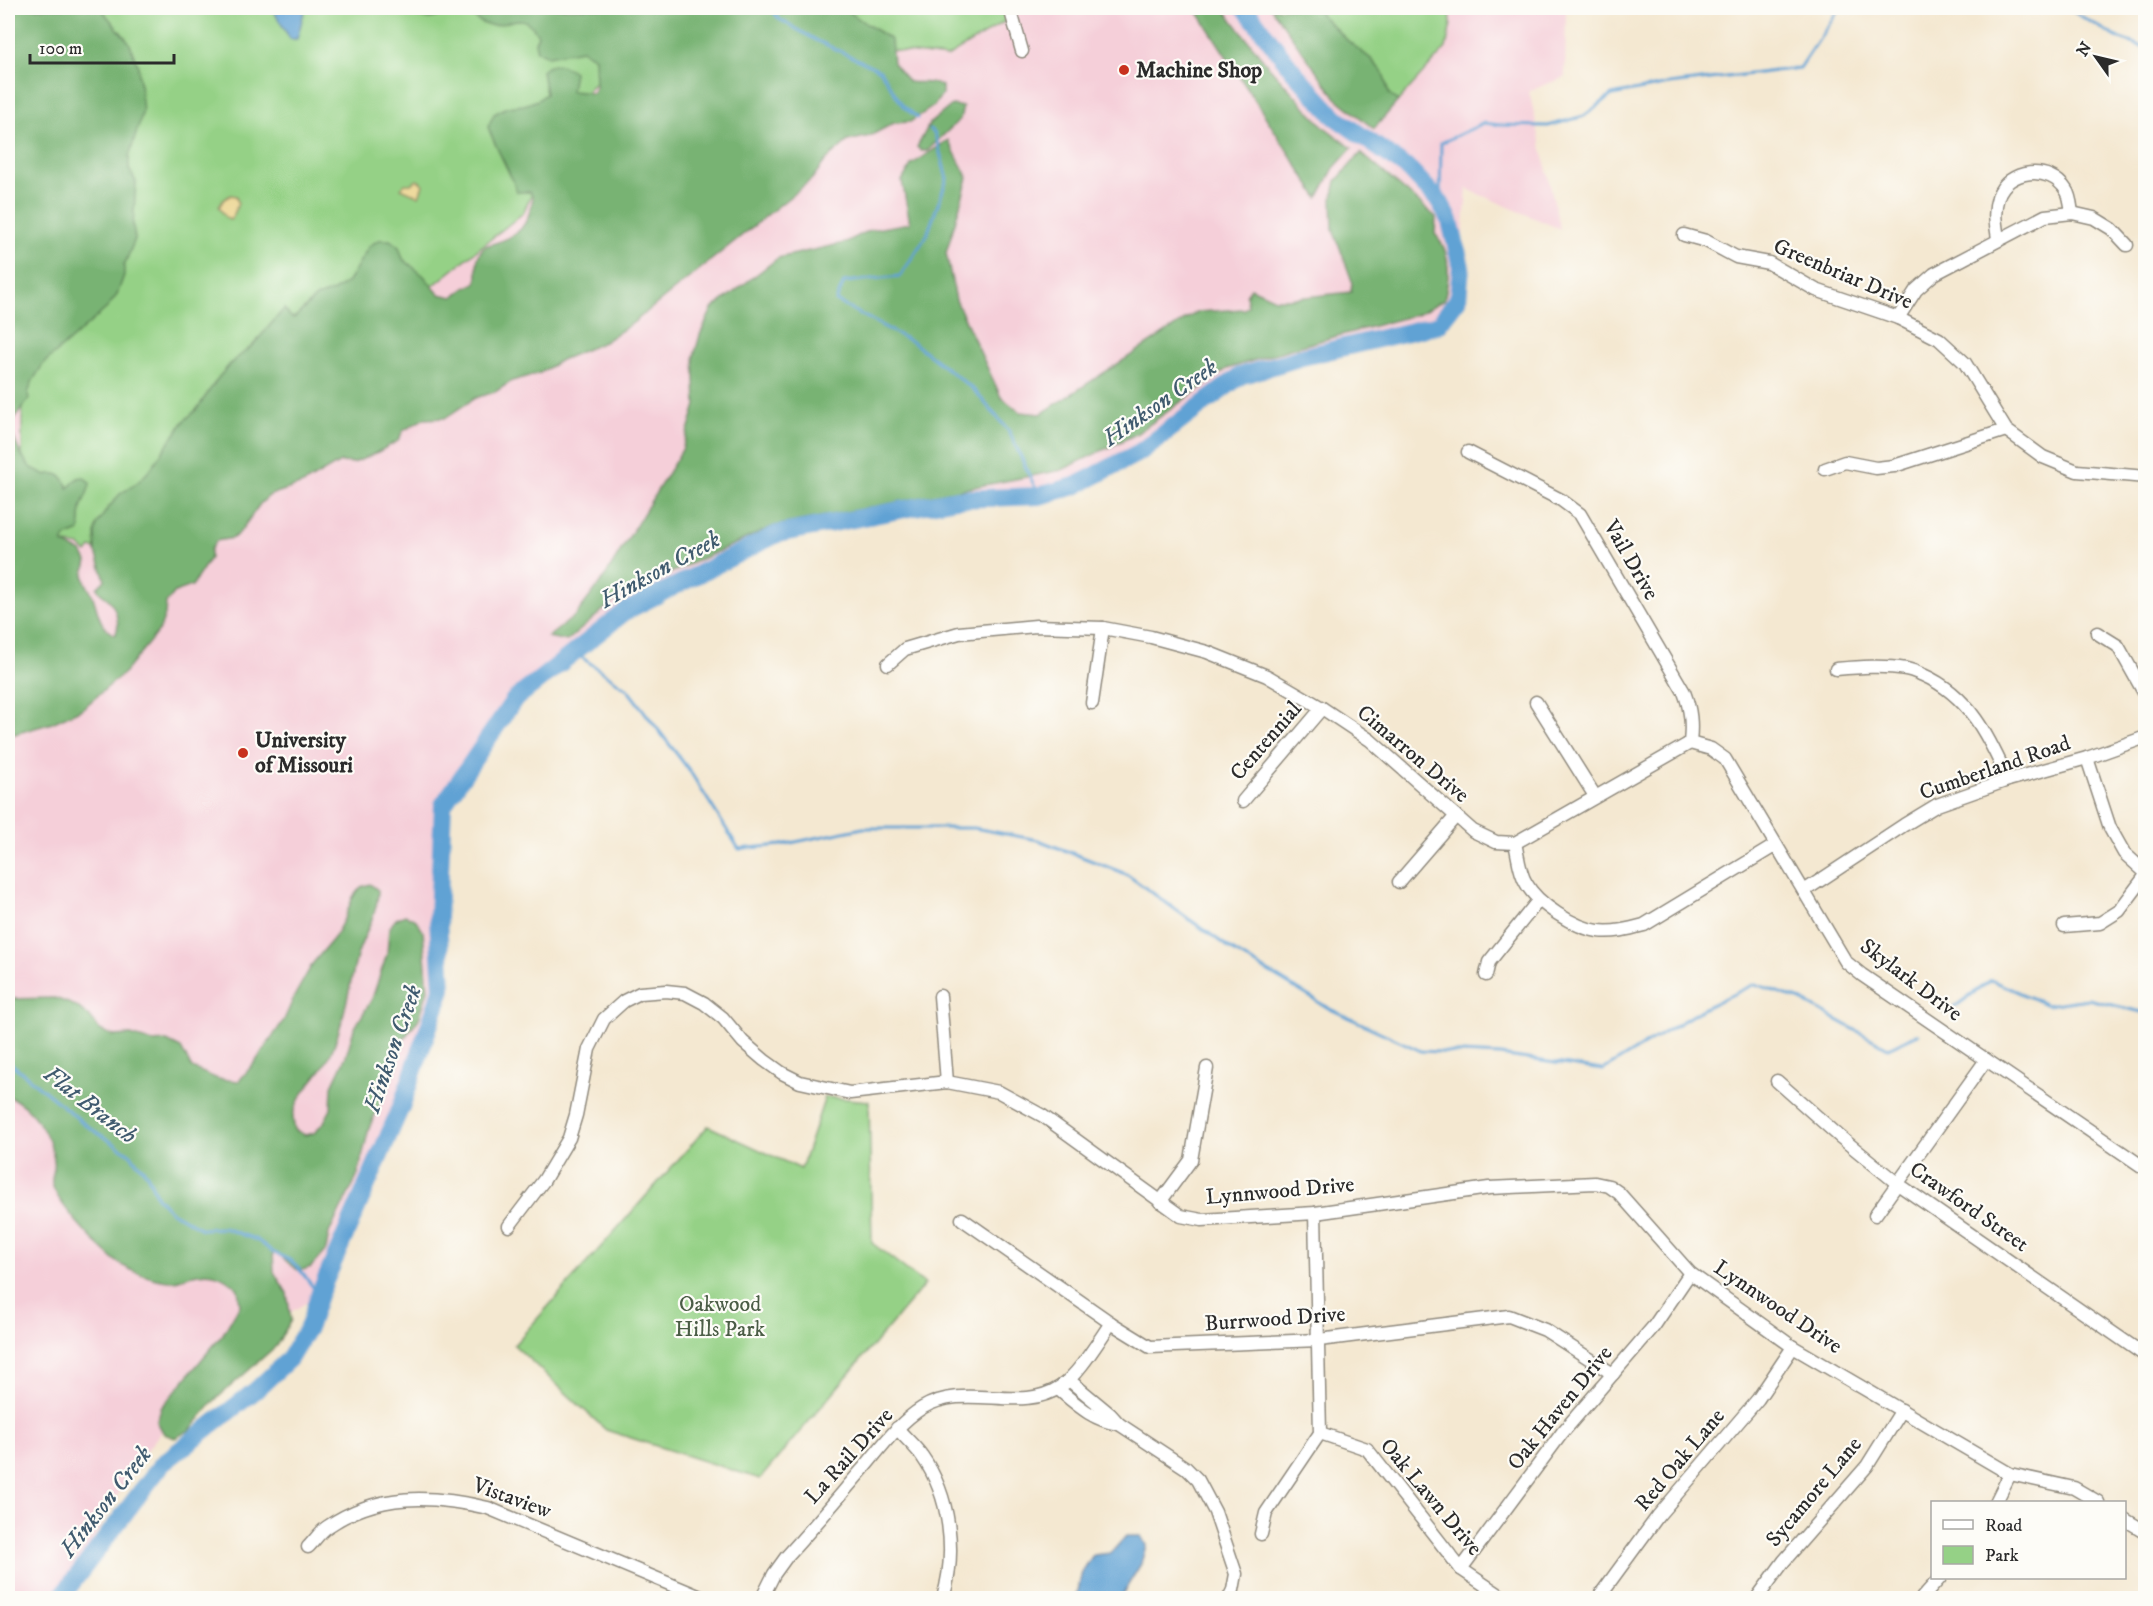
<svg xmlns="http://www.w3.org/2000/svg" width="2153" height="1606" font-family="'IM FELL DW Pica',serif">
<style>
.built{fill:#f5cfd9}
.green{fill:#95d186;stroke:#607e58;stroke-width:1.5}
.forest{fill:#78b373;stroke:#526f4f;stroke-width:1.5}
.sand{fill:#eeda9e;stroke:#8c8264;stroke-width:1.5}
.water{fill:#60a2d4;stroke:#466680;stroke-width:1.5}
.lines{fill:none;stroke-linecap:round;stroke-linejoin:round}
.stream{stroke:#60a2d4;stroke-width:3}
.river{stroke:#60a2d4;stroke-width:18}
.minor-casing{stroke:#908a7e;stroke-width:15}
.minor{stroke:#fff;stroke-width:12}
.poi-dot{fill:#c8321e;stroke:#fdfcf7;stroke-width:2}
.labels{text-anchor:middle;dominant-baseline:central;stroke-width:4.5;stroke-linejoin:round;paint-order:stroke}
.poi-label{font-size:22px;font-weight:bold;fill:#2b2b2b;stroke:#fdfcf7;text-anchor:start}
.street-label{font-size:22px;fill:#2b2b2b;stroke:#fdfcf7}
.park-label{font-size:22px;fill:#4b5d46;stroke:#fdfcf7}
.water-label{font-size:24px;font-style:italic;fill:#405b6f;stroke:#fdfcf7}
</style>
<rect width="100%" height="100%" fill="#fdfcf7"/>
<filter id="ink" filterUnits="userSpaceOnUse"><feTurbulence type="fractalNoise" baseFrequency=".0167" numOctaves="2"/><feDisplacementMap in="SourceGraphic" scale="12" xChannelSelector="R" yChannelSelector="G"/><feConvolveMatrix kernelMatrix="1 2 1 2 8 2 1 2 1" color-interpolation-filters="sRGB"/></filter>
<filter id="wash" filterUnits="userSpaceOnUse"><feTurbulence type="fractalNoise" baseFrequency=".008" numOctaves="4" result="noise"/><feDisplacementMap in="SourceGraphic" scale="24" xChannelSelector="R" yChannelSelector="G"/><feGaussianBlur stdDeviation="1.35" result="paint"/><feColorMatrix in="noise" values="0 0 0 0 0 0 0 0 0 0 0 0 0 0 0 0 0 1.4 0 .05"/><feComposite in="paint" operator="in"/></filter>
<g filter="url(#wash)">
<rect width="100%" height="100%" fill="#f4e8d1"/>
<path class="built" d="M8,8H1566L1565,77L1529,91L1560,229L1467,189L1458,299L1438,325L1302,357L1240,376L1140,452L1075,486L1039,496L956,499L777,534L626,611L514,700L443,805L442,989L401,1107L319,1295L230,1349L135,1464L79,1564L76,1598H8Z"/>
<g class="green">
<path d="M52,8H1018L1014,16L947,57L857,46L639,29L572,110L523,213L105,551L91,548L87,553L80,546L64,544L22,485V407L29,345Z"/>
<path d="M1314,8H1450L1451,24L1446,48L1398,101L1389,94L1383,73L1371,59L1348,41Z"/>
<path d="M825,1097L869,1101L872,1243L925,1284L760,1479L606,1430L514,1345L708,1126L801,1169Z"/>
</g>
<g class="forest">
<path d="M8,8H102L107,16L129,42L138,66L143,111L129,157V169L136,182L133,226L135,239L124,266V275L117,295L107,308L44,363L33,380L28,393L29,399L12,422V433L20,453L30,467L46,475C59,471 64,477 68,488L78,478L84,477L90,483C89,491 86,495 83,502C79,512 80,521 80,531L67,536L63,541V544L82,552L87,561C86,566 84,571 84,576C84,582 89,588 92,594C98,609 98,627 115,635C121,626 116,606 107,598C102,594 100,595 97,588L105,580L96,552L95,534L97,524L108,508L120,494L137,483L149,471L184,421L197,409L218,378L231,363L253,345L284,309L292,318L295,317L316,297L334,291L348,282L369,246L379,240H390L399,247L403,259L424,276L439,294L453,297L465,288L476,283C479,271 474,262 481,251C484,246 487,245 492,244C520,236 528,226 533,198L530,192H517C509,169 496,149 488,127L494,114L507,107L524,105L538,100L546,94L542,71C551,61 565,65 574,72L571,91L593,93L596,86L595,58L582,50L548,56L537,51L535,42L538,35C520,5 509,30 485,24C476,22 471,11 461,12C434,14 430,28 404,8H845C859,21 876,29 891,40L893,63L909,82C923,84 929,80 942,86V94L934,106L910,122L894,123L870,136L848,141L826,160L812,179L633,323L604,342L561,360L540,373L512,381L495,392L475,398L445,418L423,419L403,431L398,441L376,453L354,463L340,462L303,484L270,495L260,504L240,532L233,538L216,541L210,550V558L192,586L175,592L166,603L165,615L160,629L125,672L82,709L52,723L8,736Z"/>
<path d="M1195,8H1223L1269,67L1323,126L1352,148L1334,168L1318,198Z"/>
<path d="M1271,8H1314L1348,41L1371,59L1383,73L1389,94L1398,101L1374,129L1336,98Z"/>
<path d="M952,105L963,107L960,119L927,151H921L917,147L930,123Z"/>
<path d="M948,140L968,178L946,253L956,300L1001,397L1020,412L1041,414L1197,312L1244,309L1248,306L1246,295L1251,288L1275,299H1287L1351,292L1352,281L1333,229L1332,199L1336,181L1361,153L1436,217L1435,234C1452,252 1450,277 1444,300L1418,314L1290,349L1227,369L1136,434L1062,470L774,526L620,596L567,641L548,637L576,615L604,578L682,450L696,405L694,356L700,335L712,309L778,258L844,243L870,230L910,223L902,181L911,165Z"/>
<path d="M370,884L378,890C378,915 364,933 357,956C349,988 344,1022 331,1053C322,1075 297,1092 293,1116C293,1120 294,1126 295,1130L305,1135L314,1133L324,1122L331,1109L332,1086L346,1056L354,1029L372,999L387,954L389,928L396,919L405,915L416,920L423,931L428,990L419,1019L401,1042L391,1080L369,1128L358,1175L329,1233L326,1250L311,1267L300,1271C289,1267 284,1255 273,1252L274,1272L287,1293L291,1320L276,1346L214,1401L190,1430L175,1438L164,1434L157,1422L161,1408L223,1334L240,1305L238,1289C223,1274 210,1270 189,1276C183,1278 176,1282 171,1281C154,1281 124,1269 112,1258C97,1245 55,1202 52,1183C51,1176 56,1168 54,1160C51,1135 31,1106 8,1096V999L55,998L76,1006L89,1016L100,1030L114,1036L131,1035L153,1042L167,1041L181,1048L192,1068L218,1079L239,1081L256,1061L284,1020L295,995L313,963L334,938L345,917L353,897L361,887Z"/>
</g>
<g class="sand">
<path d="M417,180L421,182L423,185L419,196L401,188L405,184H411Z"/>
<path d="M231,195L236,196L238,203L233,217L230,220L226,218L219,207L224,199Z"/>
</g>
<g class="water">
<path d="M272,8H307L304,12L297,39H290Z"/>
<path d="M1126,1536H1141L1146,1545L1141,1564L1120,1598H1073L1078,1591L1082,1572L1093,1555L1111,1553Z"/>
</g>
<g class="lines">
<g class="stream">
<path d="M771,8L779,19L816,40L880,70L903,106L918,118"/>
<path d="M2067,8L2120,39L2146,48"/>
<path d="M930,129L935,134L947,179L927,235L900,276L844,282L836,301L914,343L973,389L1009,431L1039,496"/>
<path d="M1440,202L1441,143L1484,123L1500,125L1548,126L1584,116L1612,95L1669,84L1800,68L1840,8"/>
<path d="M574,652L627,689L689,770L739,849L781,845L863,828H974L1038,840L1126,874L1235,952L1330,1009L1421,1051L1500,1055L1603,1070L1704,1008L1755,984L1801,1000L1888,1048L1918,1034"/>
<path d="M1945,1014L1991,980L2047,1005L2088,999L2146,1013"/>
<path d="M8,1061L87,1126L130,1154L147,1174L157,1197L170,1211L202,1229L224,1228L257,1240L273,1252L290,1260L300,1270L319,1295"/>
</g>
<path class="river" d="M63,1598L65,1592L162,1464L256,1390L289,1359L309,1326L319,1295L401,1107L442,989L438,918L443,805L514,700L626,611L777,534L956,499L1039,496L1075,486L1140,452L1240,376L1302,357L1438,325L1458,299L1461,267L1450,221L1440,202L1410,170L1335,117L1294,72L1245,8"/>
</g>
</g>
<g filter="url(#ink)">
<g class="lines">
<defs>
<g id="minor">
<path d="M1010,8L1022,51"/>
<path d="M1684,235L1706,241L1736,257L1769,263L1816,290L1898,318L1939,339L1965,363L2006,430L2043,457L2077,471L2146,477"/>
<path d="M1998,239C1996,224 1993,212 1998,197C2007,169 2050,164 2066,190C2070,195 2071,206 2072,213"/>
<path d="M1898,318L1916,290L1934,274L2045,216L2072,213L2094,218L2112,229L2127,245"/>
<path d="M1468,452L1561,500L1580,514L1684,692C1691,710 1692,724 1690,743"/>
<path d="M1825,469L1845,462L1876,468L1894,466L2006,430"/>
<path d="M2097,633L2118,646L2146,696"/>
<path d="M888,664L905,649L959,633L1036,626L1103,628L1151,637L1207,652L1267,676L1322,708L1370,740L1473,831L1496,842L1515,843L1690,743"/>
<path d="M1836,669C1859,667 1883,665 1906,669C1912,670 1918,673 1923,675C1969,695 1989,737 2008,780"/>
<path d="M1536,702L1595,796"/>
<path d="M1092,703L1103,628"/>
<path d="M1690,743L1711,749L1725,759L1846,962L1862,975L2146,1169"/>
<path d="M2087,758L2110,828L2124,853L2146,873"/>
<path d="M1243,801L1322,708"/>
<path d="M1515,843C1518,855 1519,872 1526,883C1537,904 1575,928 1598,931C1614,933 1629,929 1644,925L1776,845"/>
<path d="M1399,882L1456,816"/>
<path d="M1804,891L1904,825L1937,805L2008,780L2087,758L2146,737"/>
<path d="M2064,926L2100,923L2119,911L2146,875"/>
<path d="M1486,975L1489,962L1538,901"/>
<path d="M940,996L947,1082"/>
<path d="M1777,1081L1839,1136L1898,1184L2146,1356"/>
<path d="M1160,1202L1191,1160L1207,1068"/>
<path d="M1875,1215L1986,1060"/>
<path d="M962,1219L1111,1323L1150,1347L1319,1340L1509,1316L1545,1330L1613,1374"/>
<path d="M509,1226L544,1180L569,1138L576,1115L589,1049L604,1019L624,1001L640,993L666,991L685,993L704,1003L723,1018L743,1042L764,1060L782,1073L800,1082L850,1093L947,1082L999,1092L1043,1116L1181,1216L1202,1220L1315,1213L1489,1188L1595,1183L1609,1186L1619,1193L1690,1273L1793,1347L2010,1474L2074,1488L2098,1502"/>
<path d="M1069,1380L1110,1414L1119,1424L1186,1468L1198,1480L1215,1512L1236,1574L1233,1590L1229,1598"/>
<path d="M1058,1389C1077,1405 1094,1421 1119,1424"/>
<path d="M897,1428C905,1438 915,1446 922,1456C950,1496 957,1552 943,1598"/>
<path d="M1320,1433L1367,1449L1461,1569L1504,1598"/>
<path d="M1996,1502L2010,1474"/>
<path d="M2124,1519L2146,1532"/>
<path d="M1261,1534L1266,1513L1320,1433L1315,1213"/>
<path d="M308,1547C314,1541 320,1532 327,1527C378,1492 432,1495 488,1508L703,1598"/>
<path d="M1461,1569L1562,1433L1654,1326L1690,1273"/>
<path d="M762,1598L774,1574L787,1556C813,1528 837,1499 862,1470C880,1449 898,1423 922,1408C966,1381 1020,1414 1060,1387C1079,1374 1097,1343 1111,1323"/>
<path d="M1598,1598L1658,1516L1758,1399L1793,1347"/>
<path d="M1757,1598L1784,1561L1867,1466L1902,1410"/>
<path d="M1922,1598L1940,1578"/>
</g>
</defs>
<use href="#minor" class="minor-casing"/>
<use href="#minor" class="minor"/>
</g>
</g>
<g class="poi-dot">
<circle cx="1124" cy="70" r="6"/>
<circle cx="243" cy="753" r="6"/>
</g>
<g class="labels">
<g class="poi-label">
<text x="1136" y="70">Machine Shop</text>
<text x="255" y="740">University<tspan x="255" dy="25">of Missouri</tspan></text>
</g>
<g class="street-label">
<text transform="translate(1843 274) rotate(23)">Greenbriar Drive</text>
<text transform="translate(1631 560) rotate(60)">Vail Drive</text>
<text transform="translate(1266 741) rotate(-49)">Centennial</text>
<text transform="translate(1413 754) rotate(40)">Cimarron Drive</text>
<text transform="translate(1995 768) rotate(-19)">Cumberland Road</text>
<text transform="translate(1911 980) rotate(37)">Skylark Drive</text>
<text transform="translate(1280 1191) rotate(-5)">Lynnwood Drive</text>
<text transform="translate(1969 1207) rotate(35)">Crawford Street</text>
<text transform="translate(1778 1307) rotate(34)">Lynnwood Drive</text>
<text transform="translate(1275 1319) rotate(-4)">Burrwood Drive</text>
<text transform="translate(1560 1408) rotate(-51)">Oak Haven Drive</text>
<text transform="translate(849 1456) rotate(-48)">La Rail Drive</text>
<text transform="translate(1680 1460) rotate(-50)">Red Oak Lane</text>
<text transform="translate(1814 1492) rotate(-50)">Sycamore Lane</text>
<text transform="translate(1431 1497) rotate(50)">Oak Lawn Drive</text>
<text transform="translate(512 1498) rotate(20)">Vistaview</text>
</g>
<g class="park-label">
<text x="720" y="1304">Oakwood<tspan x="720" dy="25">Hills Park</tspan></text>
</g>
<g class="water-label">
<text transform="translate(1160 403) rotate(-35)">Hinkson Creek</text>
<text transform="translate(660 570) rotate(-29)">Hinkson Creek</text>
<text transform="translate(393 1049) rotate(-71)">Hinkson Creek</text>
<text transform="translate(90 1105) rotate(38)">Flat Branch</text>
<text transform="translate(106 1502) rotate(-52)">Hinkson Creek</text>
</g>
</g>
<rect width="2153" height="1606" fill="none" stroke="#fdfcf7" stroke-width="30"/>
<rect x="1931" y="1501" width="195" height="78" fill="#fdfcf7" stroke="#a9a8a5" stroke-width="1.5"/>
<rect x="1943" y="1520" width="30" height="9" fill="#ffffff" stroke="#a9a8a5" stroke-width="1.5"/>
<text x="1985" y="1531" font-size="18" fill="#2b2b2b">Road</text>
<rect x="1943" y="1546" width="30" height="18" fill="#95d186" stroke="#a9a8a5" stroke-width="1.5"/>
<text x="1985" y="1561" font-size="18" fill="#2b2b2b">Park</text>
<g transform="translate(2096 57) rotate(304)" stroke="#fdfcf7" stroke-width="4.5" paint-order="stroke">
<path d="M0-4.5L10 22L0 15L-10 22Z" fill="#2b2b2b"/>
<text y="-9" font-size="16" font-weight="bold" text-anchor="middle" fill="#2b2b2b">N</text>
</g>
<path d="M30 54v9h144v-9" fill="none" stroke="#2b2b2b" stroke-width="3"/>
<text x="39" y="54" font-size="18" fill="#2b2b2b" stroke="#fdfcf7" stroke-width="4.5" paint-order="stroke">100 m</text>
</svg>
